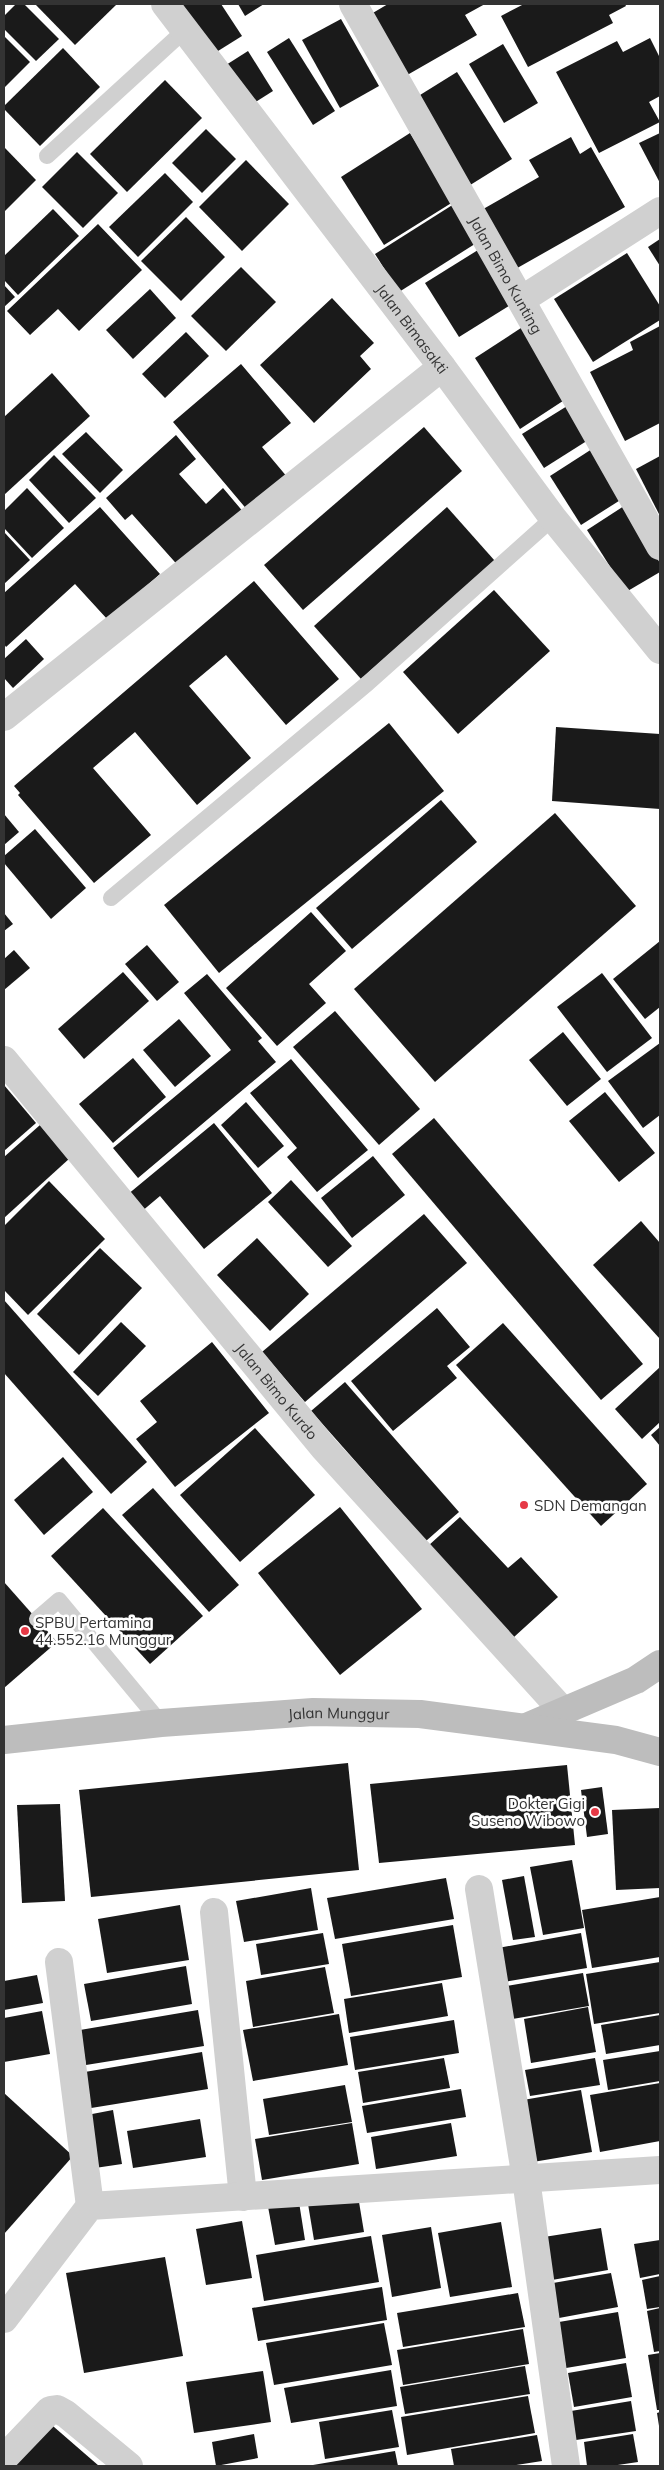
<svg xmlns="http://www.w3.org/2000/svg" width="664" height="2470" font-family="Mulish,sans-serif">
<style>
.building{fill:#1a1a1a}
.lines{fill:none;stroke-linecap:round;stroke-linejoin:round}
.lane{stroke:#d0d0d0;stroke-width:16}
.street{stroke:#d0d0d0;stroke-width:28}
.secondary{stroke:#bdbdbd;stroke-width:28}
.poi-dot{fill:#e63946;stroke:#fff;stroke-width:2}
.labels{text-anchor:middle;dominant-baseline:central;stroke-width:5;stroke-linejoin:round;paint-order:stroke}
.street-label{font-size:15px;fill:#333;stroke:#fff}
.poi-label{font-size:15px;fill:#333;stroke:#fff;text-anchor:start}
</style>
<rect width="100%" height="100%" fill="#fff"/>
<g class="building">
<path d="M16,4H24L59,39L36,61L4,29V16Z"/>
<path d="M35,4H117L75,45Z"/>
<path d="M177,4H221L242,36L210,56Z"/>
<path d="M238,4H264L245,16Z"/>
<path d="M388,4H485L465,15L477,35L402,78L366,17Z"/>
<path d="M524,4H625L626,6L609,15L613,23L528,67L501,16Z"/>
<path d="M341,19L379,86L340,108L302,40Z"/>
<path d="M4,36L30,62L4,88Z"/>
<path d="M289,38L335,111L313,125L267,52Z"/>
<path d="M650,38L660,58V96L649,102L660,122L599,153L556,72L617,41L623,52Z"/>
<path d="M503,44L538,103L504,123L469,64Z"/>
<path d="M63,48L100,87L40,146L4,109V106Z"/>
<path d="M248,51L273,91L251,105L226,65Z"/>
<path d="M457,72L512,159L467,187L412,100Z"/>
<path d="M165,80L202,118L127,192L90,154Z"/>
<path d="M206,129L236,159L202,193L172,163Z"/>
<path d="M410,133L453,202L384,245L341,177Z"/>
<path d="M660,133V183L639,143Z"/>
<path d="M571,137L580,154L591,147L625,207L512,271L478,212L539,177L529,160Z"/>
<path d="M4,147L36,180L4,212Z"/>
<path d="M77,152L118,193L83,228L42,187Z"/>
<path d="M246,160L289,204L242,251L199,207Z"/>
<path d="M165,173L193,202L138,257L109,227Z"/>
<path d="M454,204L478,242L399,292L375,254Z"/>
<path d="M53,209L79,236L18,295L4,280V256Z"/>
<path d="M186,217L225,257L181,301L141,261Z"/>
<path d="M98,224L142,270L79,331L58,309L30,335L7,311Z"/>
<path d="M660,239V266L648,247Z"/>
<path d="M478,250L512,304L459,337L425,283Z"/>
<path d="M627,253L660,306V320L593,362L554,299Z"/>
<path d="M241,267L276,302L226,351L191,316Z"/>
<path d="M4,285L15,297L4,307Z"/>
<path d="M150,289L176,318L133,359L106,330Z"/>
<path d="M332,298L374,343L360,356L371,369L314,423L260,365Z"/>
<path d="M524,326L569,397L520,429L475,358Z"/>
<path d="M660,326V423L625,441L590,372L633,350L630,342Z"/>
<path d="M186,332L209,356L165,398L142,374Z"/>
<path d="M241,364L291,423L262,447L288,478L249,512L173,422Z"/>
<path d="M52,373L90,416L4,495V417Z"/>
<path d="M572,403L593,437L544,468L522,434Z"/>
<path d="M424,427L462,471L303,610L264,565Z"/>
<path d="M86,432L123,470L100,493L62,454Z"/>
<path d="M176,435L196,459L179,474L206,504L223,488L245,514L182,570L132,514L125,520L106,498Z"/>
<path d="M592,449L622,499L581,525L550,476Z"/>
<path d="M54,455L96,498L69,523L29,480Z"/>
<path d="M660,456V516L636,469Z"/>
<path d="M27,488L64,528L32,558L4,528V511Z"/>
<path d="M624,506L660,563V572L626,592L587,530Z"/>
<path d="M100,507L160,574L108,620L75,584L6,647L4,644V593Z"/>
<path d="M447,507L495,561L361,679L314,626Z"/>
<path d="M4,532L30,560L4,584Z"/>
<path d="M254,581L339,679L286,725L226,655L189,686L251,758L197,805L135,732L93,768L151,835L94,883L18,795L20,793L14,786Z"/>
<path d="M494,590L550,651L458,734L403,672Z"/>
<path d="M26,639L44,659L13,688L4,678V659Z"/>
<path d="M389,723L444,791L219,973L164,905Z"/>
<path d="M556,727L660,734V809L552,801Z"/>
<path d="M441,800L477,842L352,949L316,908Z"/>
<path d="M555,813L636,906L435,1082L354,989Z"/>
<path d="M4,814L19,832L4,845Z"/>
<path d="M35,829L86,888L51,919L4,863V856Z"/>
<path d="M311,912L346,951L309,984L326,1003L277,1046L226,988Z"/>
<path d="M4,913L13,924L4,931Z"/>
<path d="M660,941V1007L645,1019L613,979Z"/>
<path d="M147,945L179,982L157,1001L125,964Z"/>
<path d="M14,950L30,968L4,990V959Z"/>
<path d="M123,972L149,1001L84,1059L58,1029Z"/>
<path d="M602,973L652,1038L607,1072L557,1007Z"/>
<path d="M207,974L262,1038L258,1041L276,1062L138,1178L113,1148L231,1050L184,993Z"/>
<path d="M335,1011L420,1109L379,1145L293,1047Z"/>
<path d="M179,1019L211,1056L175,1087L143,1050Z"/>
<path d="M563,1032L601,1079L567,1106L529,1060Z"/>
<path d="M660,1043V1115L643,1128L608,1081Z"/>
<path d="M133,1058L166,1097L113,1143L79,1104Z"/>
<path d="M291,1059L368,1150L317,1192L287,1157L297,1148L250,1093Z"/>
<path d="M4,1085L36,1123L4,1151Z"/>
<path d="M605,1092L655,1153L619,1182L569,1121Z"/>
<path d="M246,1102L284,1146L258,1168L221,1125Z"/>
<path d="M434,1118L643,1364L601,1400L392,1154Z"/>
<path d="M214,1123L272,1193L204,1249L160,1196L141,1212L127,1195Z"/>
<path d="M40,1125L70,1158L4,1218V1157Z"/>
<path d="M373,1156L405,1195L352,1238L321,1198Z"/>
<path d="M291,1180L352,1246L328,1267L268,1202Z"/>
<path d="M49,1181L105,1239L28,1315L4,1290V1226Z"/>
<path d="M424,1214L467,1263L305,1402L262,1352Z"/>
<path d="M641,1221L660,1243V1339L593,1265Z"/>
<path d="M257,1238L309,1294L270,1331L217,1275Z"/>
<path d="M100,1248L142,1288L79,1355L37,1314Z"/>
<path d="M4,1300L147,1462L111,1494L4,1373Z"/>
<path d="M437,1308L470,1347L447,1366L457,1378L393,1431L351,1381Z"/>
<path d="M121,1322L146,1346L98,1396L73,1372Z"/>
<path d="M503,1323L647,1484L601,1526L456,1365Z"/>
<path d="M212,1342L269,1413L175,1487L136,1439L157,1422L140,1401Z"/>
<path d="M660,1367V1422L642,1439L615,1409Z"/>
<path d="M345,1382L459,1512L426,1541L311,1411Z"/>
<path d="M660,1427V1446L651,1435Z"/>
<path d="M255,1428L315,1495L240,1562L180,1495Z"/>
<path d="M63,1457L93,1492L44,1535L14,1500Z"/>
<path d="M153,1488L239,1585L209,1612L122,1515Z"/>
<path d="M340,1507L422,1609L340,1675L258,1573Z"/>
<path d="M103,1508L203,1616L150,1664L51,1556Z"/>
<path d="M460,1517L508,1568L521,1557L558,1597L514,1637L428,1546Z"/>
<path d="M4,1582L57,1642L4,1688Z"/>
<path d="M348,1763L359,1870L91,1897L79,1790Z"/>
<path d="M567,1765L575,1845L379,1863L370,1784Z"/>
<path d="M602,1787L608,1834L587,1837L581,1790Z"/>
<path d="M60,1804L65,1901L22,1903L17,1805Z"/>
<path d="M660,1808V1888L616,1890L612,1810Z"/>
<path d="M572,1860L584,1928L543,1935L530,1867Z"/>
<path d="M524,1876L535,1937L513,1940L502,1880Z"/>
<path d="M446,1878L454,1919L335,1939L327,1898Z"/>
<path d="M311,1888L318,1930L244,1942L236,1901Z"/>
<path d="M660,1897V1957L592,1968L582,1910Z"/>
<path d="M180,1905L189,1960L107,1973L98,1919Z"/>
<path d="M453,1925L462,1977L351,1996L342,1944Z"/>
<path d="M323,1933L329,1964L261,1975L256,1944Z"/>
<path d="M581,1933L587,1968L504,1982L498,1948Z"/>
<path d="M660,1962V2013L594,2024L586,1974Z"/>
<path d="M186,1966L192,2004L91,2021L84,1984Z"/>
<path d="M325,1967L334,2013L253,2027L246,1981Z"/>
<path d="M583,1973L589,2006L506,2020L500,1987Z"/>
<path d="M37,1975L43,2003L4,2010V1981Z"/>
<path d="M442,1983L448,2016L349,2033L344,1999Z"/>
<path d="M588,2007L596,2052L531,2063L524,2019Z"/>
<path d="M198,2010L204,2046L86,2065L80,2030Z"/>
<path d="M42,2011L50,2054L4,2062V2018Z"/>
<path d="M339,2014L348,2065L253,2081L243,2030Z"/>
<path d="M660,2015V2045L606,2054L601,2025Z"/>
<path d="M454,2020L459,2053L355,2070L350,2037Z"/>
<path d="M660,2051V2081L608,2090L603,2060Z"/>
<path d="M202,2052L208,2089L85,2109L79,2073Z"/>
<path d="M444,2058L450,2088L363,2103L358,2072Z"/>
<path d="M595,2058L600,2085L530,2096L525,2070Z"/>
<path d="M660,2083V2141L600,2152L590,2095Z"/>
<path d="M345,2085L352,2122L269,2135L263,2099Z"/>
<path d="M461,2089L466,2117L367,2133L362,2106Z"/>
<path d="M581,2090L592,2152L533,2162L523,2100Z"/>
<path d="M4,2093L73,2156L4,2234Z"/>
<path d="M113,2110L122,2164L95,2168L87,2115Z"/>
<path d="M200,2119L206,2157L133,2168L127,2131Z"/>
<path d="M352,2123L359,2164L262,2180L255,2139Z"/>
<path d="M451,2123L457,2156L376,2169L371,2137Z"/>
<path d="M298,2196L305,2240L275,2245L267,2201Z"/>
<path d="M358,2196L364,2232L314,2240L308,2204Z"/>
<path d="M242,2221L252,2278L206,2285L196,2229Z"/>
<path d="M501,2222L512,2287L450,2297L438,2233Z"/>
<path d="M431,2227L441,2288L392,2297L382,2235Z"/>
<path d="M601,2228L608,2270L552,2280L544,2237Z"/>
<path d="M371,2236L379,2282L264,2301L256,2255Z"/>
<path d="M660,2240V2274L640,2278L634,2244Z"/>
<path d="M165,2257L183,2356L84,2373L66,2273Z"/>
<path d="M611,2273L618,2307L559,2318L553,2283Z"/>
<path d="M660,2276V2307L647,2309L642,2280Z"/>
<path d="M382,2287L387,2320L258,2341L252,2308Z"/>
<path d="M518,2293L525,2327L403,2347L397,2313Z"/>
<path d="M660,2308V2351L654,2352L647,2311Z"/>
<path d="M618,2312L626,2358L566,2368L559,2322Z"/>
<path d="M384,2323L392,2365L274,2385L266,2343Z"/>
<path d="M523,2329L529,2364L403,2385L397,2350Z"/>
<path d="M660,2353V2410H657L648,2355Z"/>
<path d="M626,2363L632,2397L574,2407L568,2373Z"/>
<path d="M525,2366L530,2394L405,2414L400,2387Z"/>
<path d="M391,2370L397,2406L291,2423L284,2388Z"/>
<path d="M263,2371L271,2422L194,2433L186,2382Z"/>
<path d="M528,2396L535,2433L407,2455L401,2417Z"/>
<path d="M631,2401L636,2431L576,2440L571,2411Z"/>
<path d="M392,2410L399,2447L325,2459L319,2422Z"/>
<path d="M660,2412V2425L659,2426L657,2413Z"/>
<path d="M46,2420L99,2466H6Z"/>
<path d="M254,2434L258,2458L216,2466L212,2442Z"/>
<path d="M633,2434L638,2462L611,2466H587L584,2442Z"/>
<path d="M537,2435L542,2461L510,2466H454L451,2449Z"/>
<path d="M395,2451L398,2466H313V2465Z"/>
</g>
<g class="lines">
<g class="lane">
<path d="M47,156L185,30"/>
<path d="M111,898L368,683L553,518"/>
<path d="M37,1619L59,1600L161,1723"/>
</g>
<g class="street">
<path id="s1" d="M165,4L442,367L553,518L660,650"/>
<path id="s2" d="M353,4L660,546"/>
<path d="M521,300L660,211"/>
<path d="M4,717L442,367"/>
<path id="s3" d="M4,1060L324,1448L563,1711"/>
<path d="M479,1889L526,2179L566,2466"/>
<path d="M214,1912L243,2197"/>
<path d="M59,1962L90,2206"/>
<path d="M4,2319L90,2206L660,2170"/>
<path d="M4,2458L50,2410L57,2409L66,2414L129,2466"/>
</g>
<g class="secondary">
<path d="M526,1727L636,1680L660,1664"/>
<path id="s4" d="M4,1740L161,1723L313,1712L420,1714L616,1740L660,1752"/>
</g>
</g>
<g class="poi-dot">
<circle cx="524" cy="1505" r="5"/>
<circle cx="25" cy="1631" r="5"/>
<circle cx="595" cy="1812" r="5"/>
</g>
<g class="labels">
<g class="street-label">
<text stroke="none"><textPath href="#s2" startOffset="311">Jalan Bimo Kunting</textPath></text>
<text stroke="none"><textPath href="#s1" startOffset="408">Jalan Bimasakti</textPath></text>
<text stroke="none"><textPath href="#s3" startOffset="429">Jalan Bimo Kurdo</textPath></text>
<text stroke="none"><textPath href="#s4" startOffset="336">Jalan Munggur</textPath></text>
</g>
<g class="poi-label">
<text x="534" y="1505">SDN Demangan</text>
<text x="35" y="1622">SPBU Pertamina<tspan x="35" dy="17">44.552.16 Munggur</tspan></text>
<text x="585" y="1803" text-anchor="end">Dokter Gigi<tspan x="585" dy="17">Suseno Wibowo</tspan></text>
</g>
</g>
<rect width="664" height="2470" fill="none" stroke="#333333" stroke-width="10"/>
</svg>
